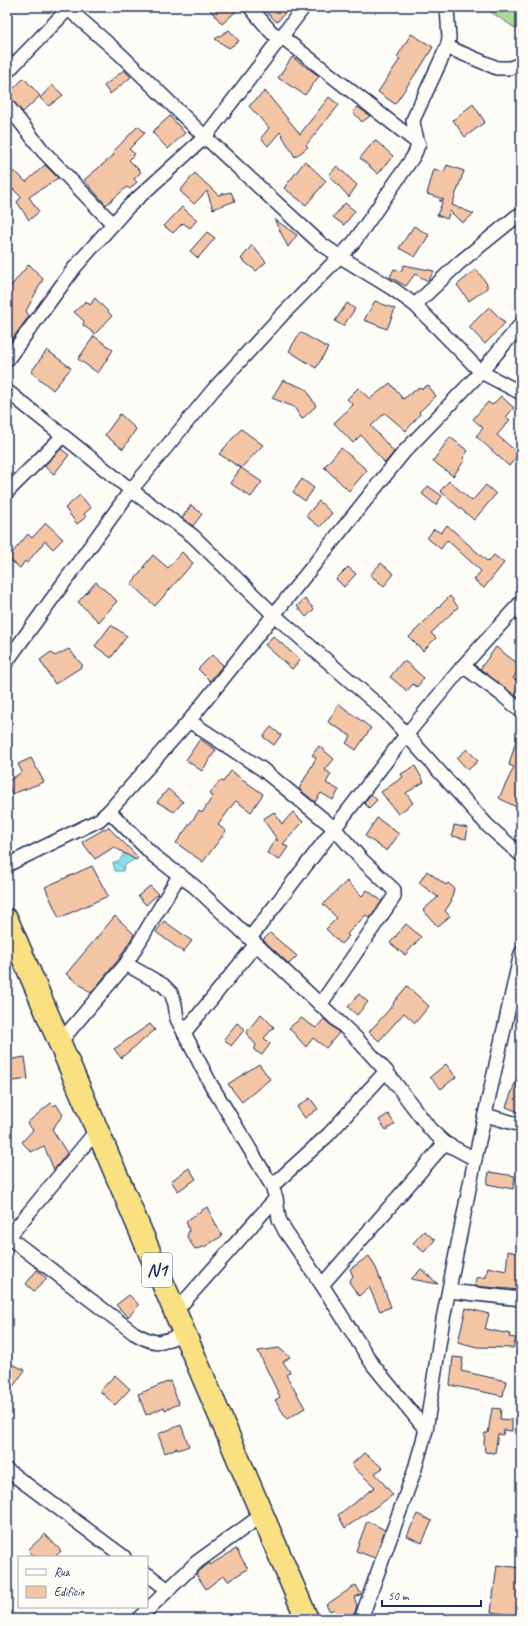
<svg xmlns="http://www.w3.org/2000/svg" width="528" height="1626" font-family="Caveat,sans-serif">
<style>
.green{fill:#acd998;stroke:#64847b}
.water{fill:url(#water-waves);stroke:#6199b3}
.building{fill:#f4c5a4;stroke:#1b2f5e}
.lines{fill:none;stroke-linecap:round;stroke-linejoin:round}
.minor-casing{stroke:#1b2f5e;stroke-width:16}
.trunk-casing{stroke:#1b2f5e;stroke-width:25}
.minor{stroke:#fdfcf7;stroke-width:13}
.trunk{stroke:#f9e181;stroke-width:22}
.labels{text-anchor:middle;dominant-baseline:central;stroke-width:3;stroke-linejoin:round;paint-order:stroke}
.shield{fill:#fdfcf7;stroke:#5f6c8c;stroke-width:1}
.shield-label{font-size:19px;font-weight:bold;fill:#1b2f5e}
</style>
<defs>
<pattern id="water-waves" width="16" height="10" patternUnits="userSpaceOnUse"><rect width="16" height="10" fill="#8fe0eb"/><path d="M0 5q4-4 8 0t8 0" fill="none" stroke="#7bc0cc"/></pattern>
</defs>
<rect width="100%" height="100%" fill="#fdfcf7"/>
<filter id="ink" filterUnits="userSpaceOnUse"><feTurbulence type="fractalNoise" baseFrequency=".025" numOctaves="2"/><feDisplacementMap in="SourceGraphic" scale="8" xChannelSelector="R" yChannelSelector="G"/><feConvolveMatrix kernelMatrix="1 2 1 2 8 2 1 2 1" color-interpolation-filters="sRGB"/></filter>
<g filter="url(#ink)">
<path class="green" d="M483,7H521V32Z"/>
<path class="water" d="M125,851L135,859L125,865L123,871H115L113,863L120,860Z"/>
<g class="building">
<path d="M208,7H241L222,24Z"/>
<path d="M261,7H278L285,13L277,22Z"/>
<path d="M229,30L239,41L229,48L215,39Z"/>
<path d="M411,34L433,47L419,70H418L395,104L378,92L400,59L397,57Z"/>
<path d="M292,57L319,76L305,95L278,78Z"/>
<path d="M124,70L131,77L110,94L104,86Z"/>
<path d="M24,78L40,96L23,112L7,95Z"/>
<path d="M52,85L63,95L49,106L40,98Z"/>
<path d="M265,91L300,134L329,97L339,105L306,145L308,147L295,157L280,132L268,146L261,138L269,128L249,106Z"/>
<path d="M473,104L485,122L465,137L453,120Z"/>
<path d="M358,107L370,116L362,122L353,112Z"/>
<path d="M170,116L185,133L168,149L152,132Z"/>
<path d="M138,126L145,133L129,149L135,154L129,160L141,172L134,179L137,182L130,189L127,187L106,205L84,180L114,155L112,153Z"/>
<path d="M375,140L393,156L378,174L360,158Z"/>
<path d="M305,161L326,181L306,205L284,188Z"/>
<path d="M45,165L58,178L29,197L39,212L29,220L17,202L21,197L7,183V179L15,171L26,182Z"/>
<path d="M447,165L464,171L452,205L474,214L462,223L450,211L447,219L437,215L442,203L439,200L443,201V199L427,194L434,169L444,172Z"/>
<path d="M337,166L357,185L349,197L329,175Z"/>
<path d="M195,173L218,195L231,192L235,201L213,209L207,191L194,204L180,191Z"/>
<path d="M345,203L355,211L344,225L333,217Z"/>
<path d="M182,207L197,220L190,228L183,223L173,233L164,226Z"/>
<path d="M274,219L297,235L288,247Z"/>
<path d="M414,226L429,235L415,257L399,248Z"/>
<path d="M207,232L215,238L198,258L190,251Z"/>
<path d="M252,245L266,262L256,271L241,259Z"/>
<path d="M29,264L43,279L26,311L29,316L7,346V291Z"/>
<path d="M404,265L434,271L428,281L415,274L406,286L390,277L394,269L401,271Z"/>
<path d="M476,269L487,284V288L469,301L457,285Z"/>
<path d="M95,298L112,316L95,334L83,325L84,321L74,312L86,301L90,305Z"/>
<path d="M375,301L395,309L387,329L364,320Z"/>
<path d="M347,303L355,309L343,326L335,321Z"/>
<path d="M489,307L505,323L485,344L469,327Z"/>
<path d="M300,332L328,348L316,368L289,351Z"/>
<path d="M94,336L113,350L98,373L78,359Z"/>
<path d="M47,350L71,368L53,390L31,372Z"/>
<path d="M283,380L306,389L316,406L302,419L294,407L272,398Z"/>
<path d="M390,383L403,399L420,387L422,389L428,385L436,396L419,412L420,414L406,431L385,413L371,426L394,452L385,463L361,435L353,443L334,423L353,405L347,399L358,388L370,399Z"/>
<path d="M501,396L514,408L506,417L510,420L497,435L519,454L509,466L476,436L483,428L473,419L488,402L492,405Z"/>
<path d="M120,414L136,429L123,449L105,435Z"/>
<path d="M241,429L263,445L241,468L219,454Z"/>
<path d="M450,437L468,451L463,458L465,460L453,476L433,461Z"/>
<path d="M341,448L367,470L349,491L324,467Z"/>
<path d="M61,449L69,455L54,474L44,466Z"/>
<path d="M241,468L262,482L251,497L230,483Z"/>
<path d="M302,479L314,488L305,501L293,492Z"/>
<path d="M449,481L472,501L486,485L496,494L474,520L440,491Z"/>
<path d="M428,486L442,496L436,505L422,494Z"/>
<path d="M80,495L91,508L84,514L86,517L77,524L65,508Z"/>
<path d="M319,501L332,513L320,527L306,516Z"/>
<path d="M191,505L202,514L193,526L182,518Z"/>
<path d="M46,523L63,539L53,549L45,541L27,563L25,561L20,568L8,558L28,534L32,538Z"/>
<path d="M447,525L488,562L494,555L504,563L484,588L474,580L481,571L447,540L441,549L427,538L434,529L441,533Z"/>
<path d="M182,552L193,563L155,606L131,584L145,567H143L153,555L168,568Z"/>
<path d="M381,563L394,574L384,586L370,575Z"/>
<path d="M348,567L356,574L344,587L336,579Z"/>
<path d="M96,582L117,601L99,622L78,602Z"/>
<path d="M450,596L458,607L431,633L436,638L423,651L409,637Z"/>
<path d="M305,599L314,609L306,617L297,606Z"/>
<path d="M111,625L127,636L111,658L95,646Z"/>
<path d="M273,636L300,660L292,669L265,645Z"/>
<path d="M496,647L521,666L513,678L521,683V700L480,669Z"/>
<path d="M69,649L83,666L55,684L40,660L51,652L55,656Z"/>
<path d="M212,655L223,665L210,681L198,669Z"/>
<path d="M402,662H406L424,678L417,687L413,684L407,691L390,677Z"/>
<path d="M339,704L371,728L356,750L346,743L351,736L328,722Z"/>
<path d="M271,727L281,735L274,745L263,737Z"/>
<path d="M518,733H521V797L516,807L499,798L514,767L509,765Z"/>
<path d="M200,739L216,750L202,771L186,760Z"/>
<path d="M319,746L334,759L325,770L331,774L326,783L339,790L333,800L321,793L315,802L299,789L316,758L312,755Z"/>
<path d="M467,749L478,761L468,770L457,758Z"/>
<path d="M31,758L44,782L12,794L7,782L22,772L18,764Z"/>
<path d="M415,766L424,782L406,793L413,803L398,814L381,792L403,777L401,774Z"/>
<path d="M231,771L263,794L251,812L236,801L234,803L218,825L226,831L203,862L176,843L199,811L202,813L213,796L210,794L220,780L223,782Z"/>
<path d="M168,789L183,802L174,812L157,802Z"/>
<path d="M371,794L377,800L369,808L364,803Z"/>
<path d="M274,812L282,824L293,812L303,822L283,844L288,847L279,860L267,853L275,839L278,841L263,819Z"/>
<path d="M377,818L399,834L387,851L365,836Z"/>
<path d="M454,825L468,828L466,839L452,836Z"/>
<path d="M108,827L138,857L136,860L114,847L95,859L82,842Z"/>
<path d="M92,866L108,896L59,918L45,887Z"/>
<path d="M427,871L446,885L448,883L454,888L451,902L445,911L450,916L438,927L423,910L438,897L419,883Z"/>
<path d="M347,881L362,896L367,890L382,901L370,918L366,915L347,934L349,936L341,944L326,929L337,918L323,904Z"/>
<path d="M150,886L158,894L146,905L138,896Z"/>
<path d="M115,916L134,934L119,959L91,993L66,974Z"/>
<path d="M164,921L192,941L183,952L156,932Z"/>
<path d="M406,924L421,937L405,955L390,943Z"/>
<path d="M270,933L297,956L289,964L263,940Z"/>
<path d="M407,986L429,1006L415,1023L404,1013L379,1041L369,1032L394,1004L393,1003Z"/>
<path d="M359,994L368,1002L357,1015L348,1007Z"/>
<path d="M261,1014L274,1027L264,1038L270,1044L262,1055L254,1050L256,1045L246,1033Z"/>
<path d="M301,1018L316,1028L324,1019L339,1033L326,1048L313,1038L306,1047L289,1028Z"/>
<path d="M237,1023L245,1029L231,1046L224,1039Z"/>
<path d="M150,1024L155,1030L121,1058L114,1049Z"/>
<path d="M25,1057L28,1079L7,1082V1060Z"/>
<path d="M259,1064L270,1079L242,1102L228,1084Z"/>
<path d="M446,1064L456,1077L441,1089L430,1077Z"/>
<path d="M520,1070H521V1113L506,1107Z"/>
<path d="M310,1098L318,1109L305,1118L297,1107Z"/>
<path d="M51,1103L54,1106L56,1104L63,1115L52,1129L67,1153L54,1170L44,1146L31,1152L22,1142L33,1130L27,1123Z"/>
<path d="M388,1114L395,1124L386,1130L379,1120Z"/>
<path d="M189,1168L196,1179L178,1191L171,1181Z"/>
<path d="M489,1172L515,1176L513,1189L487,1184Z"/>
<path d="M207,1207L222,1236L204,1247L195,1249L187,1237L189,1230L186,1221Z"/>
<path d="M424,1231L435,1240L424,1252L413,1243Z"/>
<path d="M508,1251L521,1254V1288H520L519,1290L475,1286L476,1278L486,1277L488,1267L506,1271Z"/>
<path d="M369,1256L376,1268L391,1307L380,1311L369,1287L359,1296L349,1282L353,1276L350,1269Z"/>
<path d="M421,1269L438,1284L411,1279Z"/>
<path d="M37,1270L47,1279L34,1291L26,1284Z"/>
<path d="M129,1295L139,1305L128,1317L116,1305Z"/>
<path d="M466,1308L489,1314L485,1329L510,1334L509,1337L516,1338L513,1348L477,1347L458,1342Z"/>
<path d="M279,1348L290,1357L283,1362L290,1372L286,1375L305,1408L287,1419L275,1400L280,1397L258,1351Z"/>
<path d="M453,1357L463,1358L461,1371L506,1381L503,1396L450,1385Z"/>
<path d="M7,1362L25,1370L7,1395Z"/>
<path d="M115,1375L130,1389L115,1405L100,1391Z"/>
<path d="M170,1381L179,1404L165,1410L164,1407L146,1415L138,1394Z"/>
<path d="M492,1408L501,1409L500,1419L512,1420V1431L504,1430L503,1435L498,1434L495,1453L485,1452L484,1442L485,1433H488Z"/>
<path d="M181,1425L189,1446L178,1450L177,1448L165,1453L158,1434Z"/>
<path d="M364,1453L383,1468L375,1473L393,1495L345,1528L338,1515L375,1487L351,1465Z"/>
<path d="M417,1514L432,1521L422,1543L407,1536Z"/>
<path d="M367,1521L385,1530L375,1558L356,1551Z"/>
<path d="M45,1534L61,1551L55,1557H35L28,1550Z"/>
<path d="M236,1549L248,1569L228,1581L224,1575L206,1589L196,1574L209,1563L210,1565Z"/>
<path d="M497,1565L521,1568V1617L491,1612Z"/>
<path d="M356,1585L361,1594L354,1598L357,1605L353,1619H340L334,1609L330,1611L326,1605Z"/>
</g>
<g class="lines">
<defs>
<g id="minor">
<path d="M66,7L120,54L205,137L320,243L339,256L393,289L415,305L481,372L521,393"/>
<path d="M250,7L272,33L282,37L419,144"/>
<path d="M447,47L497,68H510L521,64"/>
<path d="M7,72L70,7"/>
<path d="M7,105L43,151L113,224"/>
<path d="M415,305L459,263L517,216L521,215"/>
<path d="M7,360L75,267L128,207L205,137L304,7"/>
<path d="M7,391L131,490L193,536L273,614L386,712L488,826L521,855"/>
<path d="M7,492L63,436"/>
<path d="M7,661L131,490L214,389L282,315L354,242L411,160C424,141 414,139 413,120L447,47L449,38L447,7"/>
<path d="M463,666L501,694L521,711"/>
<path d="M189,721L262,769L334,828L361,859L394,890V897L320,1005"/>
<path d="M109,811L154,856L194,886L355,1037L386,1071L430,1129L445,1143L475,1159"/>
<path d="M7,865L99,820L109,811L189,721L404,452L481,372L521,324"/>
<path d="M250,938L407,734L463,666L521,602"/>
<path d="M126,964L163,985L171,993L175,1004L177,1019L210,1083L272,1186L276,1198L279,1219L285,1231L322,1285L373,1365L426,1430"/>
<path d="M184,1033L256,944"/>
<path d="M60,1042L126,964L180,874"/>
<path d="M485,1115L521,1125"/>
<path d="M272,1186L329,1134L386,1071"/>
<path d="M7,1236L134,1333C158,1347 160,1342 184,1334"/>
<path d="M7,1239L97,1130"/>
<path d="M322,1285L445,1143"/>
<path d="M449,1291L521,1299"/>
<path d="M175,1312L276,1198"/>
<path d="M7,1470L124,1557"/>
<path d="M147,1574L167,1589"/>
<path d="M138,1619L197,1562L262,1515"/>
<path d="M361,1619L414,1472L426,1430L443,1319L475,1159L521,953"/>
</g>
<path id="trunk" d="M7,920L307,1619"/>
</defs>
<use href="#minor" class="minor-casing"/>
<use href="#trunk" class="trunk-casing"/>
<use href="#minor" class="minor"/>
<use href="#trunk" class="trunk"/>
</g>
</g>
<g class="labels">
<rect class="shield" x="142" y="1253" width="30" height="34" rx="3"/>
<g class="shield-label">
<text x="157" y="1270">N1</text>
</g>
</g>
<rect width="528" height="1626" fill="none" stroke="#fdfcf7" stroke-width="24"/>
<rect x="12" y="12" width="504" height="1602" fill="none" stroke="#1b2f5e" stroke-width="1.5" filter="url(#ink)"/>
<rect x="18" y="1556" width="130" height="52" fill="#fdfcf7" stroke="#a3aaba"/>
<rect x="26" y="1569" width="20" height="6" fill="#fdfcf7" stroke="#a3aaba"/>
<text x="54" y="1576" font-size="12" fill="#1b2f5e">Rua</text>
<rect x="26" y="1586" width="20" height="12" fill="#f4c5a4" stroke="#a3aaba"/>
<text x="54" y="1596" font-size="12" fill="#1b2f5e">Edifício</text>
<path d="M382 1600v6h99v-6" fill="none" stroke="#1b2f5e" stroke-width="2"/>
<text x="388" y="1600" font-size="12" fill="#1b2f5e" stroke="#fdfcf7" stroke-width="3" paint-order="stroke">50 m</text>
</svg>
